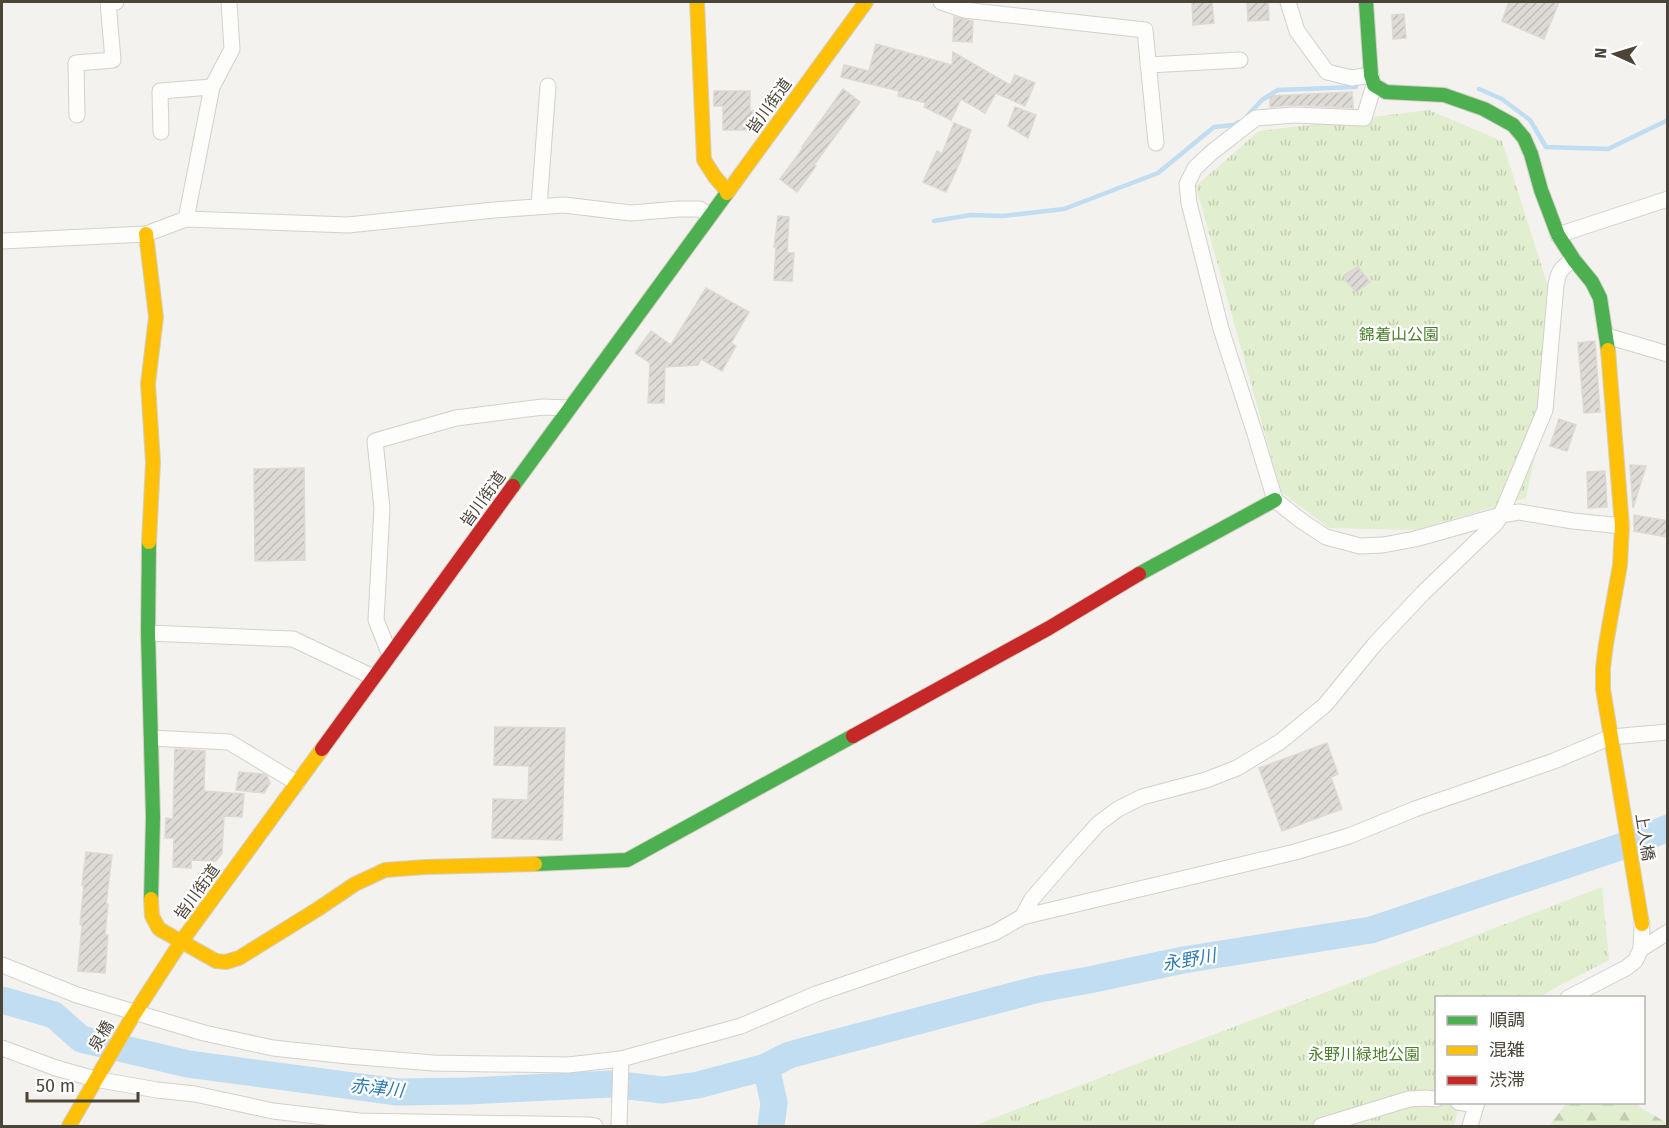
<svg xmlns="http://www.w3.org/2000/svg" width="1669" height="1128" font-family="'Fira Sans','Noto Sans JP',sans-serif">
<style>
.forest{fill:url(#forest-firs)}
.park{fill:url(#park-tufts)}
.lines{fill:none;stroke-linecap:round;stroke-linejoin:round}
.stream{stroke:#c0ddf1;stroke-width:4.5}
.river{stroke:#c0ddf1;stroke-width:27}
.building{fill:url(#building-hatch);stroke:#dcd9d4;stroke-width:1.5}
.street-casing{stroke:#d2d0cb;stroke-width:17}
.fast-casing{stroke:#d3cfc5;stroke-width:16}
.slow-casing{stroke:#d3cfc5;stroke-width:16}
.jam-casing{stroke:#d3cfc5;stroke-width:16}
.street{stroke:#fdfdfc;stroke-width:15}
.fast{stroke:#4caf50;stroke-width:14}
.slow{stroke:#ffc107;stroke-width:14}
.jam{stroke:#c62828;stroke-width:14}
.labels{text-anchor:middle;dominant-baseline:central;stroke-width:4.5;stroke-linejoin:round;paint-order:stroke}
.street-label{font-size:16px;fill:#4b4439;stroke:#fff}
.park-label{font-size:16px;fill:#4a7f2a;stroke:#fff}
.water-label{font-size:18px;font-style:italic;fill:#2e7ab2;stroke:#fff}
</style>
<defs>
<pattern id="forest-firs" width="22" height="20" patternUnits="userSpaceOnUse" patternTransform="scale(1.5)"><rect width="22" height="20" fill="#e1eecf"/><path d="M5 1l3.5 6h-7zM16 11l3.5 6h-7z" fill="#c3cdb2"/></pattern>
<pattern id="park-tufts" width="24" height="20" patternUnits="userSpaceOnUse" patternTransform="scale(1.5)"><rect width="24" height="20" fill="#e1eecf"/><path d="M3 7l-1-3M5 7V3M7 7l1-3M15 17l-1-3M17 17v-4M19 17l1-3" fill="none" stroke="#c3cdb2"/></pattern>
<pattern id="building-hatch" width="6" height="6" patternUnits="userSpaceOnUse" patternTransform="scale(1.5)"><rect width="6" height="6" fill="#dedbd6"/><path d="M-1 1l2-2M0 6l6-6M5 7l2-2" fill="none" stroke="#c0bdb8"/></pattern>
</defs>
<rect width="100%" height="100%" fill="#f4f2ee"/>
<path class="forest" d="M1567,1103H1633L1667,1123V1126H1549Z"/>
<g class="park">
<path d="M1429,110L1502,141L1561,328L1526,498L1415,530L1329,528L1281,492L1196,186L1259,131Z"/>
<path d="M1602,887L1609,960L1557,987L1540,997L1436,998V1102L1460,1103L1454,1126H975L981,1123Z"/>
</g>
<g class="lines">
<g class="stream">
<path d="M1479,89L1502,99L1530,120L1546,147L1608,149L1668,120"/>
<path d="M1248,115L1262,100L1278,90L1356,87"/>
<path d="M934,221L971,215L1003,216L1064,209L1158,173L1214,127L1234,125L1239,122"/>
</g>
<g class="river">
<path d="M2,1000L54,1015L81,1039L188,1064L398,1092L467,1091L611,1084L663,1090L698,1085L766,1067L789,1055L1039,989L1089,980L1183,960L1371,930L1626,845L1668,828"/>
<path d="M766,1067L774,1103L771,1126"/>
</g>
</g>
<g class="building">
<path d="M1192,2H1212L1214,23L1193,25Z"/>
<path d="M1247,2H1268L1269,20L1248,21Z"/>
<path d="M1509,2H1559L1544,39L1502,21Z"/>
<path d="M1404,14L1406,38L1393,39L1392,15Z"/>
<path d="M954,17L973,21L972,42L953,41Z"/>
<path d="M876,44L952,65L953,52L1010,85L1015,75L1035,83L1025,106L996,93L985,113L961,99L951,120L924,107L926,103L898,96L899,91L841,77L844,65L869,71Z"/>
<path d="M843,89L860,102L814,165L816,166L797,192L780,179L803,148L802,147Z"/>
<path d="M714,91H750V111H755L754,130H723V106H714Z"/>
<path d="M1352,92L1353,108L1294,105L1270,107V96Z"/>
<path d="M1015,107L1036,115L1028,138L1008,126Z"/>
<path d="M954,123L971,130L960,162L946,192L923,182L937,151L942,154Z"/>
<path d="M778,216L789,217L787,253H794L792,281L774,280L776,247H774Z"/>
<path d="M1358,267L1370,282L1356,292L1346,281L1344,275Z"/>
<path d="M706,288L749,312L731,343L736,346L722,371L701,359L698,365L665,367L664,403H648L650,363L635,353L651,331L671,345Z"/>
<path d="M1595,341L1600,412L1584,413L1578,343Z"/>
<path d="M1559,419L1576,425L1567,451L1550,446Z"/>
<path d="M1630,465L1646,466L1633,508Z"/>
<path d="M304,468L305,560L255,561L254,469Z"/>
<path d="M1605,471L1607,507L1588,508L1587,472Z"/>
<path d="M1634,515L1668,521V537L1634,531Z"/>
<path d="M495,727L565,728L562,840L492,838L493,799L528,800L529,766L494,765Z"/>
<path d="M1327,743L1338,774L1331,777L1342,809L1282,831L1259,768Z"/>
<path d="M175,749L205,751L204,791L244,794L242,817L224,816L222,853L216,861L191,860V868L173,867L174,838H165L166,818L173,819Z"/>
<path d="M239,772L263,774L267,776L270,783L264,793L236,790Z"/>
<path d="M86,852L112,855L106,904H108L105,935H108L105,973L78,971L82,925L80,924L84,885H82Z"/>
</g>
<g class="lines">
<defs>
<g id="street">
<path d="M941,2L964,10L1145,30L1156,143"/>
<path d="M1288,2L1297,31L1327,72L1352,78L1371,75"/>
<path d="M1148,65L1240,60"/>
<path d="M1374,85L1364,118L1294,115L1256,118L1212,152L1195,168L1187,184L1189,203L1221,329L1256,437L1275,500L1303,522L1326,537L1360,546L1383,545L1415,539L1501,515L1519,512L1573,521L1622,526"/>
<path d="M77,115L76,63L113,60L108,2H116"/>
<path d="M161,132L160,91L212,87"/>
<path d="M539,206L548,86"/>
<path d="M186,219L212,87L232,49L229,2"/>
<path d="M1558,235L1668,199"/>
<path d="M2,241L146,234L186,219L348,225L494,210L564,205L631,213L679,209H700L709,216"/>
<path d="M1607,336L1668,354"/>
<path d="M148,633L293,639L373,677"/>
<path d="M390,655L376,620L382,508L375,441L456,418L543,407L569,408"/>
<path d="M151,738L229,742L297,783"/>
<path d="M1022,917L1032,899L1071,854L1098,824L1118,809L1142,797L1206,780L1237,768L1280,742L1325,705L1375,644L1423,593L1496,523L1501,515L1545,410L1556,285C1558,272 1562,266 1574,260"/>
<path d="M1641,949L1668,932"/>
<path d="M2,965L77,995L204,1033L273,1048L348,1056L433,1063L568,1065L621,1059L741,1026L816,994L994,933L1022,917L1295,852L1349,836L1415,809L1554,761L1611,737L1668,732"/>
<path d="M1568,998L1626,968L1635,961L1641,949L1642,924"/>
<path d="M2,1048L56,1068L95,1079L157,1090L195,1094L273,1111L359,1121L588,1125L595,1126"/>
<path d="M1458,1102L1476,1105"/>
<path d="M619,1126L621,1059"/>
<path d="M1321,1126L1409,1099L1425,1098L1436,1099"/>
<path d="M1470,1126L1477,1102"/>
</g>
<g id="fast">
<path d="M1366,2L1371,75L1374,85L1386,92L1444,95L1484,109L1513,125L1524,138L1531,154L1541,190L1558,235L1574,260L1592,282L1600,298L1608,350"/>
<path d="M513,486L727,193"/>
<path d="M149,542L148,633L153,817L151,899"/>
<path d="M1139,574L1275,500"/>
<path d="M535,864L627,860L853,736"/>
</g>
<g id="slow">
<path d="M697,2L704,160L715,177L727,191"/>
<path d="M727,193L866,2"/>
<path d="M146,234L156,317L148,384L153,462L149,542"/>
<path d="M1608,350L1622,526L1620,565L1606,644L1603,668V689L1642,924"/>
<path d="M151,899L152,916L159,929L216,961L226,962L239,958L318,909L355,884L385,870L425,867L535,864"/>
<path d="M69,1126L131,1019L181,942L322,749"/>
</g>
<g id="jam">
<path d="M853,736L1049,628L1139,574"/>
<path d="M322,749L513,486"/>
</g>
</defs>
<use href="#street" class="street-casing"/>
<use href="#fast" class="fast-casing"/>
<use href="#slow" class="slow-casing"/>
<use href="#jam" class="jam-casing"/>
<use href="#street" class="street"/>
<use href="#fast" class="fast"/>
<use href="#slow" class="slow"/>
<use href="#jam" class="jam"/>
</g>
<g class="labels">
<g class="street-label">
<text transform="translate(769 106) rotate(-54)">皆川街道</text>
<text transform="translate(483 499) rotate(-54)">皆川街道</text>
<text transform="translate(1645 837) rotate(81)">上人橋</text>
<text transform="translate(197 892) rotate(-54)">皆川街道</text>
<text transform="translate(101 1036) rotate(-59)">泉橋</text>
</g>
<g class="park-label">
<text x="1399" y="334">錦着山公園</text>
<text x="1364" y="1054">永野川緑地公園</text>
</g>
<g class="water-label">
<text transform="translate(1189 960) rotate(-10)">永野川</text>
<text transform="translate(377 1088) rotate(6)">赤津川</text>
</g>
</g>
<rect width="1669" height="1128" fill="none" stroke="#4b4439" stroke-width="6"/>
<rect x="1435" y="996" width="210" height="108" fill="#ffffff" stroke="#b7b4b0" stroke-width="1.5"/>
<rect x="1447" y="1016" width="30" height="9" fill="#4caf50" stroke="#b7b4b0" stroke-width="1.5"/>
<text x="1489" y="1026" font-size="18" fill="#4b4439">順調</text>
<rect x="1447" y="1046" width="30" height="9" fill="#ffc107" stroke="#b7b4b0" stroke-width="1.5"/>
<text x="1489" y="1056" font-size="18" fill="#4b4439">混雑</text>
<rect x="1447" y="1076" width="30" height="9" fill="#c62828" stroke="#b7b4b0" stroke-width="1.5"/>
<text x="1489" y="1086" font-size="18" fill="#4b4439">渋滞</text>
<g transform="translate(1615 54) rotate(274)" stroke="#ffffff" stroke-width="4.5" paint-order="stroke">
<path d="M0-4.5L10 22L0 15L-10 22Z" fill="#4b4439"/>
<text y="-9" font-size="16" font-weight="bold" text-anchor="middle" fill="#4b4439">N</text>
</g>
<path d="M27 1092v9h111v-9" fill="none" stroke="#4b4439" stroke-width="3"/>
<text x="36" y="1092" font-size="18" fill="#4b4439" stroke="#ffffff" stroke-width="4.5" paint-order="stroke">50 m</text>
</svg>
